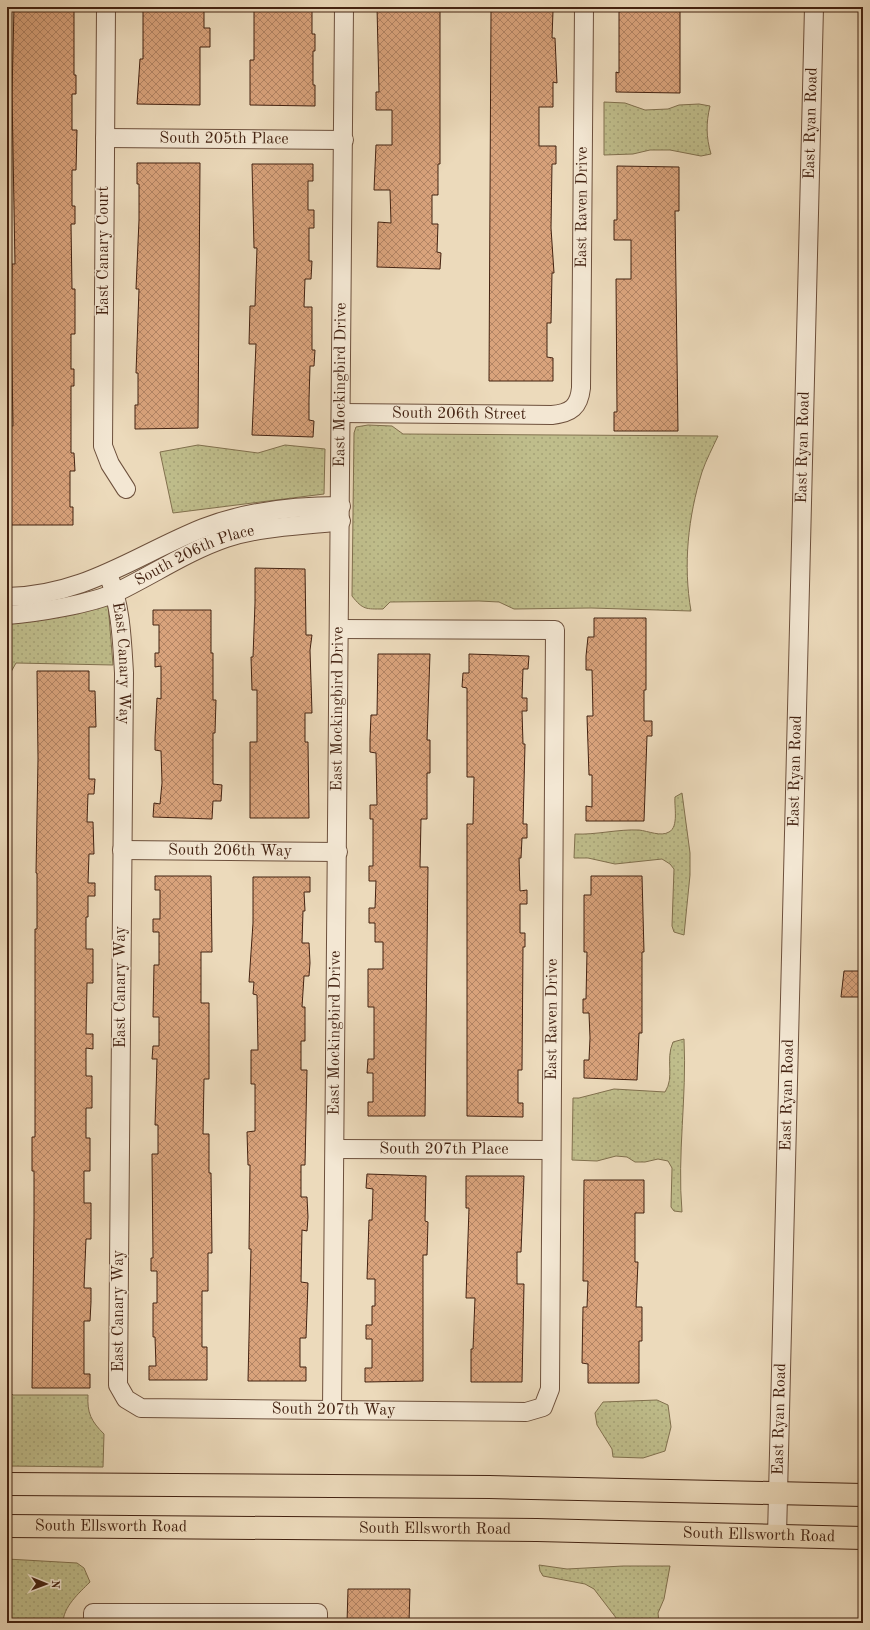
<svg xmlns="http://www.w3.org/2000/svg" width="870" height="1630" font-family="'Old Standard TT',serif">
<style>
.park{fill:url(#park-dots);stroke:#81704e}
.building{fill:url(#building-cross-hatch);stroke:#432211}
.lines{fill:none;stroke-linecap:round;stroke-linejoin:round}
.minor-casing{stroke:#6d503c;stroke-width:20}
.primary-casing{stroke:#432211;stroke-width:24}
.minor{stroke:#f3e7d3;stroke-width:18}
.primary{stroke:#ecdabb;stroke-width:22}
.labels{text-anchor:middle;dominant-baseline:central;stroke-width:3;stroke-linejoin:round;paint-order:stroke}
.street-label{font-size:16px;fill:#432211;stroke:#f3e7d3}
</style>
<defs>
<pattern id="park-dots" width="8" height="8" patternUnits="userSpaceOnUse"><rect width="8" height="8" fill="#bfbd8b"/><path d="M2 2h.1M6 6h.1" fill="none" stroke="#a5a277" stroke-width="1.8" stroke-linecap="round"/></pattern>
<pattern id="building-cross-hatch" width="8" height="8" patternUnits="userSpaceOnUse"><rect width="8" height="8" fill="#d9a37c"/><path d="M0 0l8 8M0 8l8-8" fill="none" stroke="#b28464"/></pattern>
</defs>
<rect width="100%" height="100%" fill="#ecdabb"/>
<filter id="stains"><feTurbulence type="fractalNoise" baseFrequency=".005" numOctaves="4"/><feColorMatrix values="0 0 0 0 .2 0 0 0 0 .09 0 0 0 0 .02 0 0 0 .5 -.17"/></filter>
<radialGradient id="worn" r=".72"><stop offset=".6" stop-color="#630" stop-opacity="0"/><stop offset="1" stop-color="#630" stop-opacity=".3"/></radialGradient>
<g class="park">
<path d="M604,102L625,103L645,110L668,109L679,105L699,104L710,106C706,123 706,137 711,154L701,156L670,150H650L633,154L604,155Z"/>
<path d="M368,425L392,426L403,434L718,436C713,447 706,460 702,472C688,517 683,565 691,611L591,608L514,609L499,602L479,601L390,602L383,609C366,609 363,610 352,596L354,433L356,427Z"/>
<path d="M198,445L258,453L285,445L325,449L324,494L173,513L160,452Z"/>
<path d="M108,604L113,665L16,663L11,672L7,1375V624C42,621 75,614 108,604Z"/>
<path d="M682,793L690,853V875L684,935L674,932L672,926L674,869L670,864L662,859L615,864L588,858H574L575,834C596,835 618,829 639,830C648,831 661,837 669,832C679,827 674,806 675,797Z"/>
<path d="M684,1039C687,1097 677,1154 682,1212L674,1211L671,1207L672,1168L668,1161L658,1159L645,1162H635L627,1157L616,1156L597,1161L572,1160L573,1098H579L614,1089L665,1092C675,1077 665,1060 673,1042Z"/>
<path d="M7,1389L13,1395H88C87,1413 91,1421 104,1434L103,1467L7,1466Z"/>
<path d="M657,1400L668,1405L671,1427L665,1451L643,1458L613,1457L612,1449L597,1425L595,1413L603,1402Z"/>
<path d="M7,1559L77,1563L84,1568L90,1582C79,1593 63,1607 63,1623H7Z"/>
<path d="M539,1565L567,1569L623,1566H670L664,1599L658,1613L659,1623H620L594,1589L585,1584L543,1576L540,1571Z"/>
</g>
<g class="building">
<path d="M14,7H74V75H76V94H72V130H77L76,170H72V206H75V224H71L72,289H75V334H71V369H74V386H71V453H74L75,471H70V507H73V525H9L7,481H10V426H13L11,309L12,264H15L12,94Z"/>
<path d="M143,7H204V28H210V47H200V105L137,104L140,59H143Z"/>
<path d="M254,7H312V34H315V51H313V85H315V106L250,105V60H254Z"/>
<path d="M377,7L440,8V164H438V195H432V224H438L437,252L441,253L440,269L377,267L378,222L391,223L390,190H374L376,145H392V110H376V92H379Z"/>
<path d="M619,7H680V93L616,92V72L619,73Z"/>
<path d="M491,11H553L552,38H555L557,83L553,82V107H539V146H556V164H552L551,228L554,273H552L551,323H547V357L553,358V381H489Z"/>
<path d="M137,163H200L198,428L135,429V405H138V373H136L139,289H136L139,220V184H137Z"/>
<path d="M252,164H313V181H308V210H314V228H309V261H312L311,279H305L304,307H312V350H315L314,366H310L309,400V420L314,421L313,437L252,435L256,344H249L250,306H255L257,248H254Z"/>
<path d="M617,166L679,167V211H675L678,431H614V412H617L616,279H631V240H614V220H617Z"/>
<path d="M255,568L305,569L306,635H312L310,650L312,713H305V742H308L309,818H250V742H257V690H252L251,657H253L255,603Z"/>
<path d="M153,610H211V653H213V700H216L215,733H213V784L222,785L221,801H213L212,819L153,817L154,803L160,804L162,783L161,751L155,750V738L157,698L161,699V666L155,667V653H159V625H153Z"/>
<path d="M594,618H646V690H644V721H652V736H647L644,821H586V806L592,807V775H589L587,716H593L592,670H586V656L588,637H594Z"/>
<path d="M378,654H430L427,740H430V773H427V819H421L420,867H428L425,1116H368V1102H373V1073H367L368,1059H374V1007H368V969H383V942H375V923H369V908H375L376,881H369V866H373V819H370V805H377L376,753L370,752V739L371,715H377Z"/>
<path d="M469,654L529,656L528,669H523L522,698H527V711H522L523,744H525L523,824H527V838H522L521,858H519L520,891L527,890V904H520V933H525V947H523L522,1070H518V1103H523V1117L467,1116V824H473L474,777H467V688L462,687L463,673H469Z"/>
<path d="M37,671H89V691H95L96,727H89V779H95L94,794H88L87,822H93L94,854H89L88,883H95V896H88V917H86V949H93V983H87L86,1034H93V1049L86,1048V1076H92V1108H86V1138H90V1171H84V1203H91V1239H86L84,1288H91V1302L90,1321H84V1374H90V1388H32L34,1217V1171H32V1137H35V929H37V873H36L38,759Z"/>
<path d="M155,876H211L212,952H201V1003H209V1079H204L203,1134H209V1173H211L212,1253H208V1291H202V1347H207V1380H149V1366H156L155,1337H153V1303H157V1271H151V1258H153L152,1154H158V1125H155L157,1059H152L153,1046H159V1017H153L154,965H159V932H153V919H160V890H155Z"/>
<path d="M591,876H642L644,952H642V1033H639L637,1080L584,1078V1060H589L590,1038L589,1013H583V999H586L587,952H584V895H591Z"/>
<path d="M253,877H310V892H304L305,911H303L302,943H309L310,963L309,976H304L302,1007H305V1041H301V1070H307L305,1165H301V1197H307L308,1217L307,1231L302,1230L301,1282L308,1283L306,1338H300V1367H306V1381H248L251,1249H249L250,1165H248L247,1132L255,1131V1084H251V1050H258L257,995L253,994L254,982H249L253,923Z"/>
<path d="M844,971H863V997H841Z"/>
<path d="M367,1174L426,1176L425,1221L428,1222L427,1255H423V1381L365,1382V1368H372V1339H366V1325H372V1306H375V1279H367L369,1220H372L373,1189L366,1188Z"/>
<path d="M466,1176H524L521,1252H517V1284H524L522,1382H471V1349H473L475,1298H466L469,1208H466Z"/>
<path d="M584,1180H644V1213H635V1262H638L636,1307H642V1341H639V1383H588V1364L582,1363L583,1307H587L588,1281H583Z"/>
<path d="M348,1589H410L409,1623H347Z"/>
</g>
<g class="lines">
<defs>
<g id="minor">
<path d="M106,7L103,446L110,464L126,489"/>
<path id="s1" d="M105,138L344,140"/>
<path id="s2" d="M341,413L552,415C571,413 579,407 581,388L584,7"/>
<path id="s3" d="M108,574C121,606 122,640 124,673L118,1385L126,1399L141,1408L526,1412L543,1407L550,1389L555,630L340,629"/>
<path d="M7,597C84,596 136,555 203,528C247,511 294,506 341,506"/>
<path id="s4" d="M7,615C36,613 91,604 117,592C154,574 188,551 226,538C263,526 303,526 341,521"/>
<path id="s5" d="M122,850L338,852"/>
<path id="s6" d="M336,1149L551,1150"/>
<path id="s7" d="M332,1410L344,7"/>
<path id="s8" d="M777,1536L814,7"/>
<path d="M93,1623V1613H318V1623"/>
</g>
<g id="primary">
<path d="M7,1484L489,1487L863,1495"/>
<path id="s9" d="M7,1526L537,1530L863,1538"/>
</g>
</defs>
<use href="#minor" class="minor-casing"/>
<use href="#primary" class="primary-casing"/>
<use href="#minor" class="minor"/>
<use href="#primary" class="primary"/>
</g>
<g class="labels">
<g class="street-label">
<text stroke="none"><textPath href="#s8" startOffset="1413">East Ryan Road</textPath></text>
<text stroke="none"><textPath href="#s1" startOffset="119">South 205th Place</textPath></text>
<text stroke="none"><textPath href="#s2" startOffset="436">East Raven Drive</textPath></text>
<text transform="translate(104 251) rotate(-90)">East Canary Court</text>
<text stroke="none"><textPath href="#s7" startOffset="1025">East Mockingbird Drive</textPath></text>
<text stroke="none"><textPath href="#s2" startOffset="118">South 206th Street</textPath></text>
<text stroke="none"><textPath href="#s8" startOffset="1089">East Ryan Road</textPath></text>
<text stroke="none"><textPath href="#s4" startOffset="199">South 206th Place</textPath></text>
<text stroke="none"><textPath href="#s3" startOffset="91">East Canary Way</textPath></text>
<text stroke="none"><textPath href="#s7" startOffset="701">East Mockingbird Drive</textPath></text>
<text stroke="none"><textPath href="#s8" startOffset="765">East Ryan Road</textPath></text>
<text stroke="none"><textPath href="#s5" startOffset="108">South 206th Way</textPath></text>
<text transform="translate(121 987) rotate(-90)">East Canary Way</text>
<text stroke="none"><textPath href="#s3" startOffset="1638">East Raven Drive</textPath></text>
<text stroke="none"><textPath href="#s7" startOffset="377">East Mockingbird Drive</textPath></text>
<text stroke="none"><textPath href="#s8" startOffset="441">East Ryan Road</textPath></text>
<text stroke="none"><textPath href="#s6" startOffset="108">South 207th Place</textPath></text>
<text transform="translate(119 1311) rotate(-90)">East Canary Way</text>
<text stroke="none"><textPath href="#s3" startOffset="1039">South 207th Way</textPath></text>
<text stroke="none"><textPath href="#s8" startOffset="117">East Ryan Road</textPath></text>
<text stroke="none"><textPath href="#s9" startOffset="104">South Ellsworth Road</textPath></text>
<text stroke="none"><textPath href="#s9" startOffset="428">South Ellsworth Road</textPath></text>
<text stroke="none"><textPath href="#s9" startOffset="752">South Ellsworth Road</textPath></text>
</g>
</g>
<rect width="870" height="1630" fill="none" stroke="#ecdabb" stroke-width="24"/>
<rect x="8" y="8" width="854" height="1614" fill="none" stroke="#432211" stroke-width="2"/>
<rect x="12" y="12" width="846" height="1606" fill="none" stroke="#432211"/>
<g transform="translate(46 1584) rotate(91)" stroke="#f3e7d3" stroke-width="3" paint-order="stroke">
<path d="M0-3L7 15L0 10L-7 15Z" fill="#432211"/>
<text y="-6" font-size="11" font-weight="bold" text-anchor="middle" fill="#432211">N</text>
</g>
<rect width="100%" height="100%" filter="url(#stains)"/>
<rect width="100%" height="100%" fill="url(#worn)"/>
</svg>
